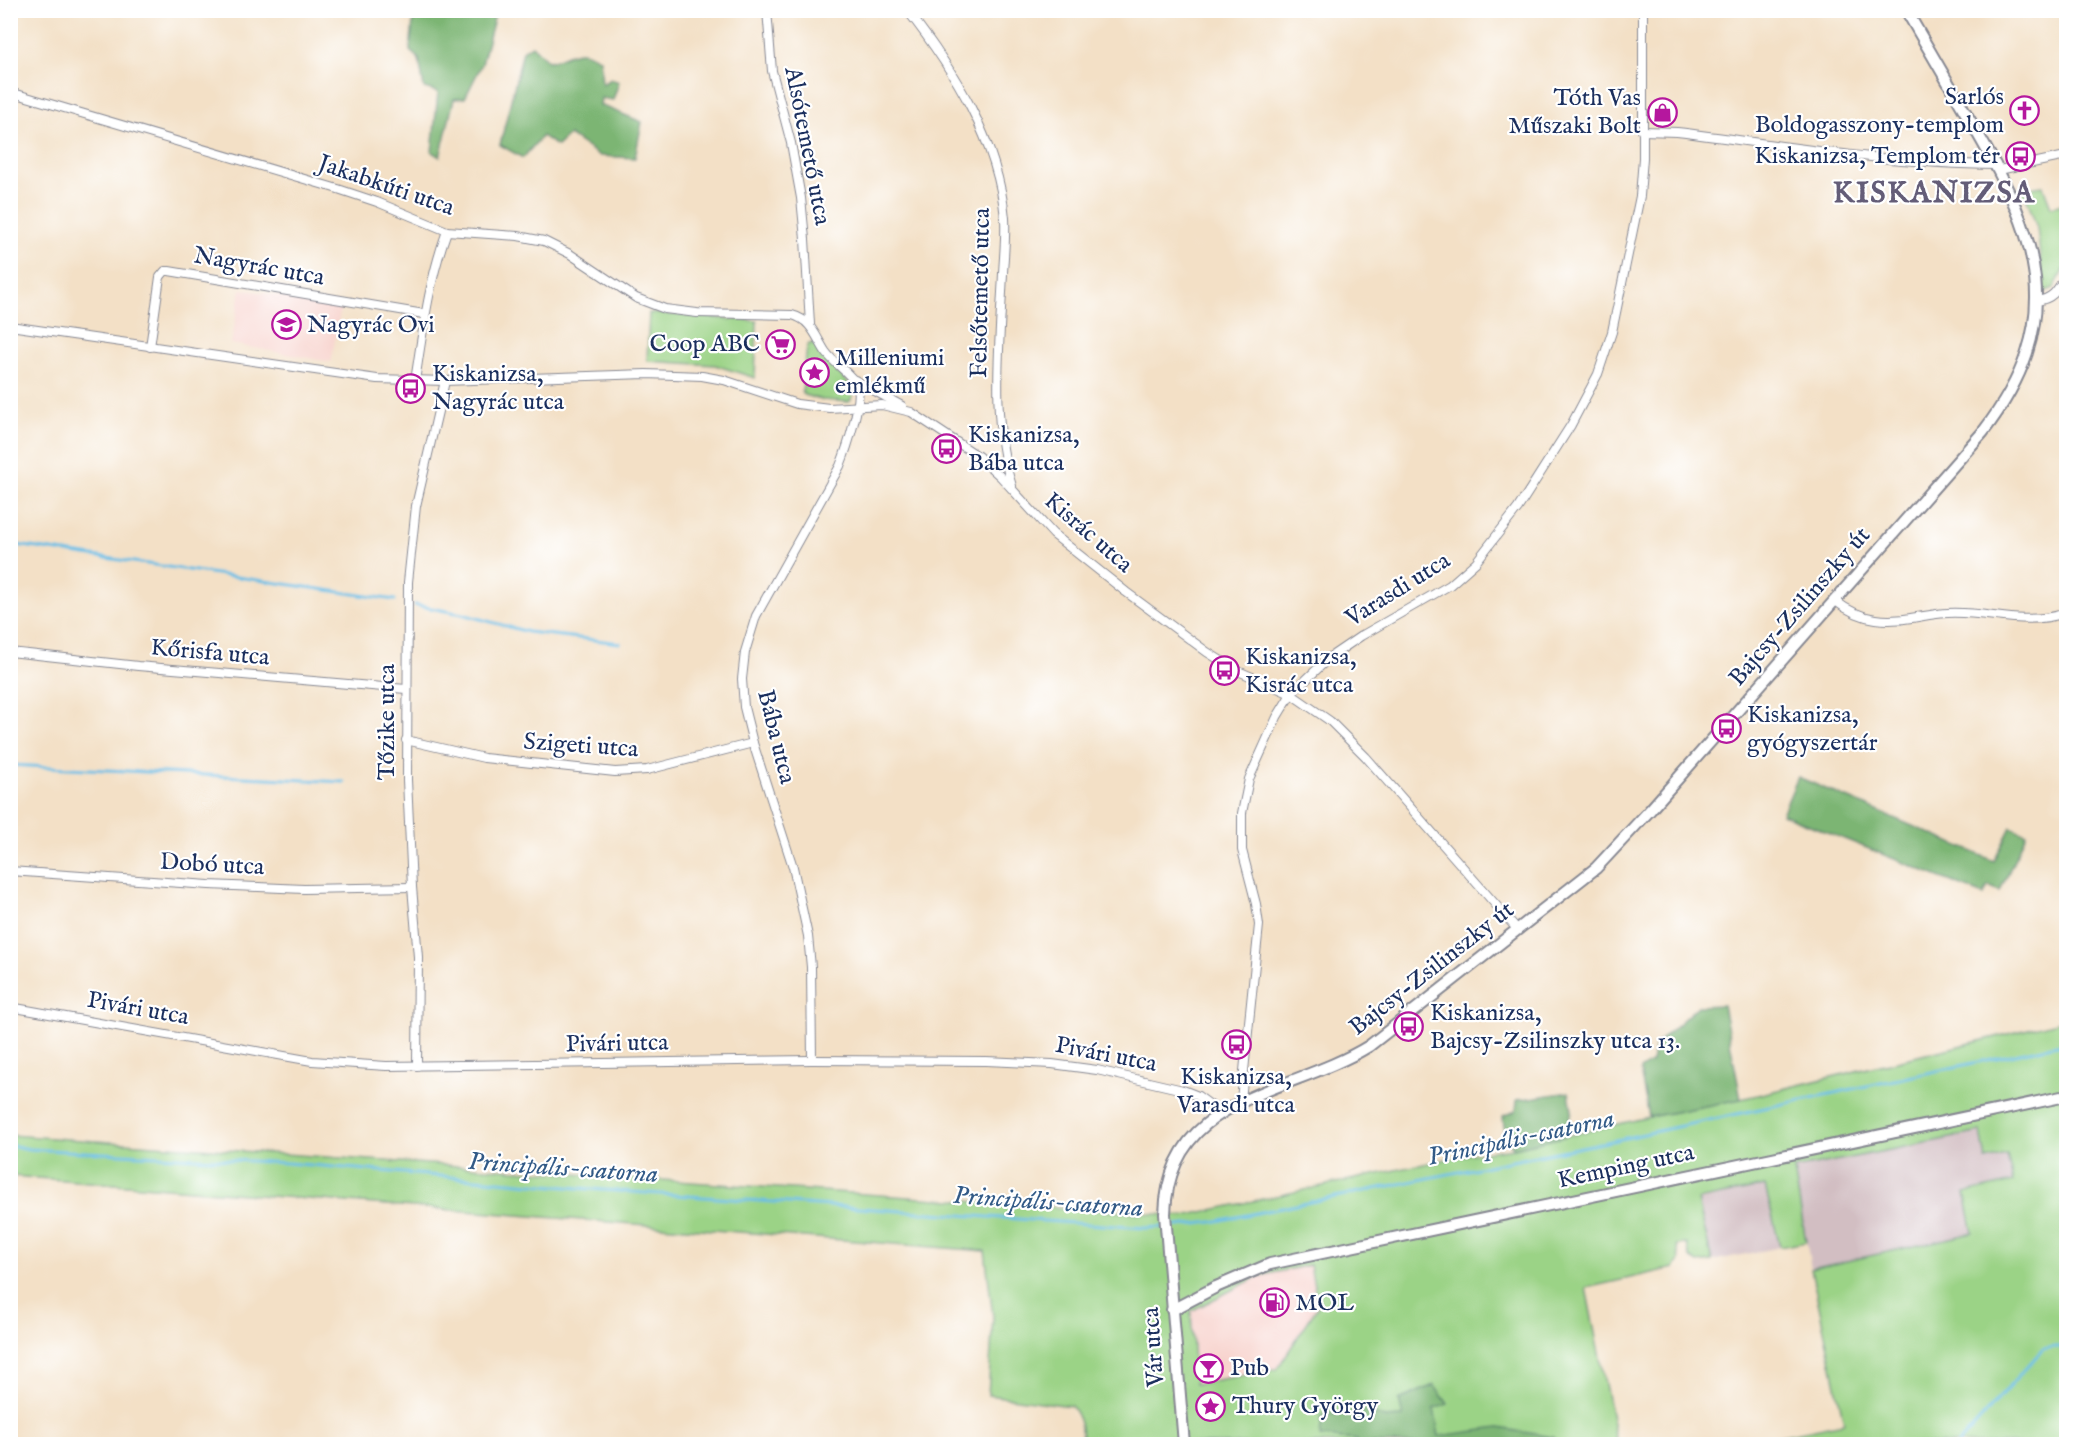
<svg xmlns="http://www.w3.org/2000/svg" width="2077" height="1455" font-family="'IM FELL English',serif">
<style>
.built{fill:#f7d0ca}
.industrial{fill:#d2bec2}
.green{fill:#9bd386;stroke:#5b8172;stroke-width:1.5;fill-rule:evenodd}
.forest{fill:#7cb573;stroke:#4c7268;stroke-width:1.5}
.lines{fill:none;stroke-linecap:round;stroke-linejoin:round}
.stream{stroke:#69bee6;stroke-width:3}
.street-casing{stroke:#878892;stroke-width:10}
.secondary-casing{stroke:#878892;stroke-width:14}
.street{stroke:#fff;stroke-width:8}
.secondary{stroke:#fff;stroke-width:10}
.labels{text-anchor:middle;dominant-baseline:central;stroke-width:4.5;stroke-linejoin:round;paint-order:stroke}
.poi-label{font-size:24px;fill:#1b2f5e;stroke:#fff;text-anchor:start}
.street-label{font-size:24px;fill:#1b2f5e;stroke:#fff}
.water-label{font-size:26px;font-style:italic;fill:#325a87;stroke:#fff}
.district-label{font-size:30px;font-weight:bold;letter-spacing:1.5px;fill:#645d78;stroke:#fff}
</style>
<rect width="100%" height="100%" fill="#fff"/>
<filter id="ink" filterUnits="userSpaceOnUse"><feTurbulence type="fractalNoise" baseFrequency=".0167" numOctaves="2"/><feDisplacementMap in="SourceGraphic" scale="12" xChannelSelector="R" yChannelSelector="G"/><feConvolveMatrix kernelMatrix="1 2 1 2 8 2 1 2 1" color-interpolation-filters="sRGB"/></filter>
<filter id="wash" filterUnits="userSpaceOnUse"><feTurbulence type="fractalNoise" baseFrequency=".008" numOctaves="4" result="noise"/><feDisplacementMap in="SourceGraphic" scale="24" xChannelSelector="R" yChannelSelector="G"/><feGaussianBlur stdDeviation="1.35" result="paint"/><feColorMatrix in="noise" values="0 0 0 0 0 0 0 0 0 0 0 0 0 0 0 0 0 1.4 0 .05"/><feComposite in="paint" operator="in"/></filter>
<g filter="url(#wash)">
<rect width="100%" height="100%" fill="#f3e0c6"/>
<g class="built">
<path d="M241,289L341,307L331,362L231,344Z"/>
<path d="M1310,1265L1318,1306L1277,1369L1195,1384L1191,1311L1259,1276Z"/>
</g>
<g class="industrial">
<path d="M1982,1132L2007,1155L2013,1182L1973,1233L1811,1269L1794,1169Z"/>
<path d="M1766,1186L1780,1247L1712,1261L1698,1201Z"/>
</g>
<g class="green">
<path d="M2043,186L2051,207L2066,203V265L2054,288L2044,292L2037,228L2026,196H2023L2019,189Z"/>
<path d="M649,313L757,321L755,378L715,365L647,361Z"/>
<path d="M813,343L816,344L826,359L852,387L853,396L849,402L823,400L804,395L802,392L807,347L809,344Z"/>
<path d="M2066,1020V1444H1770L1769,1438L1844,1423L1811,1269L1973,1233L1965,1193L2013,1182L2007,1155L1986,1160L1981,1132L1794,1169L1806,1242L1780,1247L1765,1186L1698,1200L1712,1261L1698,1263L1690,1258L1687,1244L1677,1245L1679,1261L1674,1268L1586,1288L1617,1444H1082C1082,1430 1081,1418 1071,1406L988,1395L993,1317L985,1251L11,1176L10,1135L1184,1216L1470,1154L1514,1148L1649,1117L1741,1099ZM1310,1265L1318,1306L1277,1369L1195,1384L1191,1311L1259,1276Z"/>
</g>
<g class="forest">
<path d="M414,11H496L482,64L465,98L454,99L440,157L432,152L438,92L424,88L419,59L410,51Z"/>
<path d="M532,45L548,61C560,61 569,51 582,52C587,52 595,57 600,59L602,84L611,79L619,82L613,100L601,98L600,105L642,122L635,158L600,156L569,135L557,146L542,136L523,158L500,145L523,51Z"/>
<path d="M1798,777L1994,861L2011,827L2026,834L2000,891L1988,886L1984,895L1782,814Z"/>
<path d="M1723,1005L1741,1099L1649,1117L1640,1070L1652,1062L1655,1045L1698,1006Z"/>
<path d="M1569,1092L1572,1111L1565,1136L1514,1148L1505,1138L1503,1116L1516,1111L1517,1100Z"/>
<path d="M1434,1385L1448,1404L1434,1409L1439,1436L1499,1428L1552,1437L1560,1444H1357V1440L1320,1437L1322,1415L1368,1411L1384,1418L1403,1417L1399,1400Z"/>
</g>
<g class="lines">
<g class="stream">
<path d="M10,544L395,600"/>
<path d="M415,605L462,614L528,632L620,643"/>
<path d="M10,765L344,782"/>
<path d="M10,1145L29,1149L287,1163L590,1189L1145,1228L1163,1227"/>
<path d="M1169,1227L1212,1222L1621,1139L2066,1043"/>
<path d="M1958,1444L2043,1349L2055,1347H2066"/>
</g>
</g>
</g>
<g filter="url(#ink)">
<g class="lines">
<defs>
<g id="street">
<path d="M767,10L772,71L791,143L801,198L805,239L810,324"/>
<path d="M907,10C954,70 998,141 1005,218C1006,236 1004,255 1003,273C1000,343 990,418 1012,486"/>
<path d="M10,92L338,189L377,202L447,231L518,236L544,241L570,254L636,298L665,309L697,313L792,315C811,320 815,335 825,351C834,364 849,372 857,385C864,398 846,451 840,466L756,616L745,652L742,679L744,707L753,743L793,867L808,936L811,967L812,1060"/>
<path d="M1642,131L1677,132C1783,145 1889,164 1996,165"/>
<path d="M1999,170L2066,156"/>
<path d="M2036,301C2054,299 2058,289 2066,275"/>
<path d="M10,326L377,379L445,381L646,374L702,376L724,380L797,404L829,408L882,405L911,412L978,456L1000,476L1053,534L1126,592L1207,652L1236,670L1291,694L1330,721L1366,757L1517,929"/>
<path d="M150,347L160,277L165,271H169L424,314"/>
<path d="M855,380L902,406"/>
<path d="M415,381C423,330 429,280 447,231"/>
<path d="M1834,600C1847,610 1860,617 1876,619C1900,623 1924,614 1948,613C1991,611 2022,627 2066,613"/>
<path d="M10,652L138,666L406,689"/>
<path d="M406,740L484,758L615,772L647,770L753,743"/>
<path d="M10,871L209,885L304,889L412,887"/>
<path d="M10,1007L312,1061L386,1066L812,1060L986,1061L1052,1064L1097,1070L1183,1090L1198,1096L1220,1112"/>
<path d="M417,1066L418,957L412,887L407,780L408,582L416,506L445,381"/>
<path d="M1241,1100L1259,925L1256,904L1242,850V813L1249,779L1277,717L1291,694L1330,657L1361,636L1450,585L1476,562L1518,508L1571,425L1598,374L1612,332L1640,196L1643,158V10"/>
</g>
<g id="secondary">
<path d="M1172,1310L1216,1287L1270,1264L2066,1096"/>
<path d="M1184,1444L1165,1214C1168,1094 1290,1095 1369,1046L1582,879L1596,868L1651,809L1983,432C2068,321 2040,240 1975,129C1952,89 1929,50 1906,10"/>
</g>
</defs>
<use href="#street" class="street-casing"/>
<use href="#secondary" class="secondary-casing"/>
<use href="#street" class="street"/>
<use href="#secondary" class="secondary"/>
</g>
</g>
<defs>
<symbol id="church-ring" viewBox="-11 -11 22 22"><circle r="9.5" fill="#fff" stroke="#b5179e" stroke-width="1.5"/><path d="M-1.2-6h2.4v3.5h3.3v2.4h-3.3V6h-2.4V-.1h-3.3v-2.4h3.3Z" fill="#b5179e"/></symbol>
<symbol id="shop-ring" viewBox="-11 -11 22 22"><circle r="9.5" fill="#fff" stroke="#b5179e" stroke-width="1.5"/><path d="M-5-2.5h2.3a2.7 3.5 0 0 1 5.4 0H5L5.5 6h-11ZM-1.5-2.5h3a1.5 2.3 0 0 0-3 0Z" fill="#b5179e"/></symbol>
<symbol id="bus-ring" viewBox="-11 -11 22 22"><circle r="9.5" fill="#fff" stroke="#b5179e" stroke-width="1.5"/><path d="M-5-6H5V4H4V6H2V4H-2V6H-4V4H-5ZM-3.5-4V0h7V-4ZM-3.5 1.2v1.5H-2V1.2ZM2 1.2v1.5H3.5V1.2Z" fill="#b5179e"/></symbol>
<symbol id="school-ring" viewBox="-11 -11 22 22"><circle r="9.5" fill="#fff" stroke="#b5179e" stroke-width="1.5"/><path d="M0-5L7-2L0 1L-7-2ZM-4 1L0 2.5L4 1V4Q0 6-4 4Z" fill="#b5179e"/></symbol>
<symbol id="supermarket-ring" viewBox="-11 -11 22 22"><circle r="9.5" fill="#fff" stroke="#b5179e" stroke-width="1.5"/><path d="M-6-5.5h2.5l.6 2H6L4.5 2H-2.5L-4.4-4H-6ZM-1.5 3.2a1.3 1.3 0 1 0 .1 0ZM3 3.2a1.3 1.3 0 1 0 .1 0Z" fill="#b5179e"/></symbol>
<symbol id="sight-ring" viewBox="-11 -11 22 22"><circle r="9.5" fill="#fff" stroke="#b5179e" stroke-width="1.5"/><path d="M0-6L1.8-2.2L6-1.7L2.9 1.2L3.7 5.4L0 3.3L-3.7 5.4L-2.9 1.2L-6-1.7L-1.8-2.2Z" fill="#b5179e"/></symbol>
<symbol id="fuel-ring" viewBox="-11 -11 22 22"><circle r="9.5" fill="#fff" stroke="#b5179e" stroke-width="1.5"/><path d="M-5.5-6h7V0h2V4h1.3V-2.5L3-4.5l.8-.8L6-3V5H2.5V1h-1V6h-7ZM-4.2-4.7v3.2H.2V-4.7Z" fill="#b5179e"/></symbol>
<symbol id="bar-ring" viewBox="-11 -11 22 22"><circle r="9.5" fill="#fff" stroke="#b5179e" stroke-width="1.5"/><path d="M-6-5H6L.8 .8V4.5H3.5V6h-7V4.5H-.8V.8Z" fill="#b5179e"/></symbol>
</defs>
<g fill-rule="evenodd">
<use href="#church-ring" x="2008" y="94" width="33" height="33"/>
<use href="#shop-ring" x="1646" y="96" width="33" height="33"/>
<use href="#bus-ring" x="2004" y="140" width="33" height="33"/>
<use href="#school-ring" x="270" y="308" width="33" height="33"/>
<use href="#supermarket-ring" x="764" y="328" width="33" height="33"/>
<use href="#sight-ring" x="798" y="356" width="33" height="33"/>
<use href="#bus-ring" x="394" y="372" width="33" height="33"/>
<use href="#bus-ring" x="930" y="432" width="33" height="33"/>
<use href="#bus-ring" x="1208" y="654" width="33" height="33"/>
<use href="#bus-ring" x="1710" y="712" width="33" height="33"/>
<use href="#bus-ring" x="1392" y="1010" width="33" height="33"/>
<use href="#bus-ring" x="1220" y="1028" width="33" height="33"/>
<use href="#fuel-ring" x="1258" y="1286" width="33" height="33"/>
<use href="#bar-ring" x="1192" y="1352" width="33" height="33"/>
<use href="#sight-ring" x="1194" y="1390" width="33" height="33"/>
</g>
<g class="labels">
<g class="poi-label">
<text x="2004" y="97" text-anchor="end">Sarlós<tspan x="2004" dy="28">Boldogasszony-templom</tspan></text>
<text x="1641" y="98" text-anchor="end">Tóth Vas<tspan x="1641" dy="28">Műszaki Bolt</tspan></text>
<text x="2000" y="156" text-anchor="end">Kiskanizsa, Templom tér</text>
<text x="307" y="325">Nagyrác Ovi</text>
<text x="760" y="344" text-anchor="end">Coop ABC</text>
<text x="835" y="358">Milleniumi<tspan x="835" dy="28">emlékmű</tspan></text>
<text x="432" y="374">Kiskanizsa,<tspan x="432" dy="28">Nagyrác utca</tspan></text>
<text x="968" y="435">Kiskanizsa,<tspan x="968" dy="28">Bába utca</tspan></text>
<text x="1245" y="657">Kiskanizsa,<tspan x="1245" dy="28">Kisrác utca</tspan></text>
<text x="1747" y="715">Kiskanizsa,<tspan x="1747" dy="28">gyógyszertár</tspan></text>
<text x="1430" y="1013">Kiskanizsa,<tspan x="1430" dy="28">Bajcsy-Zsilinszky utca 13.</tspan></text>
<text x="1236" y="1077" text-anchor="middle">Kiskanizsa,<tspan x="1236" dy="28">Varasdi utca</tspan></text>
<text x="1295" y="1303">MOL</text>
<text x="1230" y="1368">Pub</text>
<text x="1232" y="1406">Thury György</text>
</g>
<g class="street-label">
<text transform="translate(807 146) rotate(79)">Alsótemető utca</text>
<text transform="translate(386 186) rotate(19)">Jakabkúti utca</text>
<text transform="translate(259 267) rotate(10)">Nagyrác utca</text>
<text transform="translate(981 293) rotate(-89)">Felsőtemető utca</text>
<text transform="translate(1088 533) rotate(41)">Kisrác utca</text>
<text transform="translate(1398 590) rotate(-32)">Varasdi utca</text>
<text transform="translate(1800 607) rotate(-49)">Bajcsy-Zsilinszky út</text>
<text transform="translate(210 653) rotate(5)">Kőrisfa utca</text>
<text transform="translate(387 722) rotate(-90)">Tőzike utca</text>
<text transform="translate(776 737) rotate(76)">Bába utca</text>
<text transform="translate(581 746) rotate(4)">Szigeti utca</text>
<text transform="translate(212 865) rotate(3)">Dobó utca</text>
<text transform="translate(1432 969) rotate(-38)">Bajcsy-Zsilinszky út</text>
<text transform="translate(138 1009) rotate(10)">Pivári utca</text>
<text transform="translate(617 1044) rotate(-1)">Pivári utca</text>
<text transform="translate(1106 1055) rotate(11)">Pivári utca</text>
<text transform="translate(1626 1167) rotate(-12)">Kemping utca</text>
<text transform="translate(1154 1347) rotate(-94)">Vár utca</text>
</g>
<g class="water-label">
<text transform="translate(1521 1138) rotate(-12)">Principális-csatorna</text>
<text transform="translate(563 1168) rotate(4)">Principális-csatorna</text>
<text transform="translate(1048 1202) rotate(4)">Principális-csatorna</text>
</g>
<g class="district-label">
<text x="1934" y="194">KISKANIZSA</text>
</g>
</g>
<rect width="2077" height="1455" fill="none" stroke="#fff" stroke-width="36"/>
</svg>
